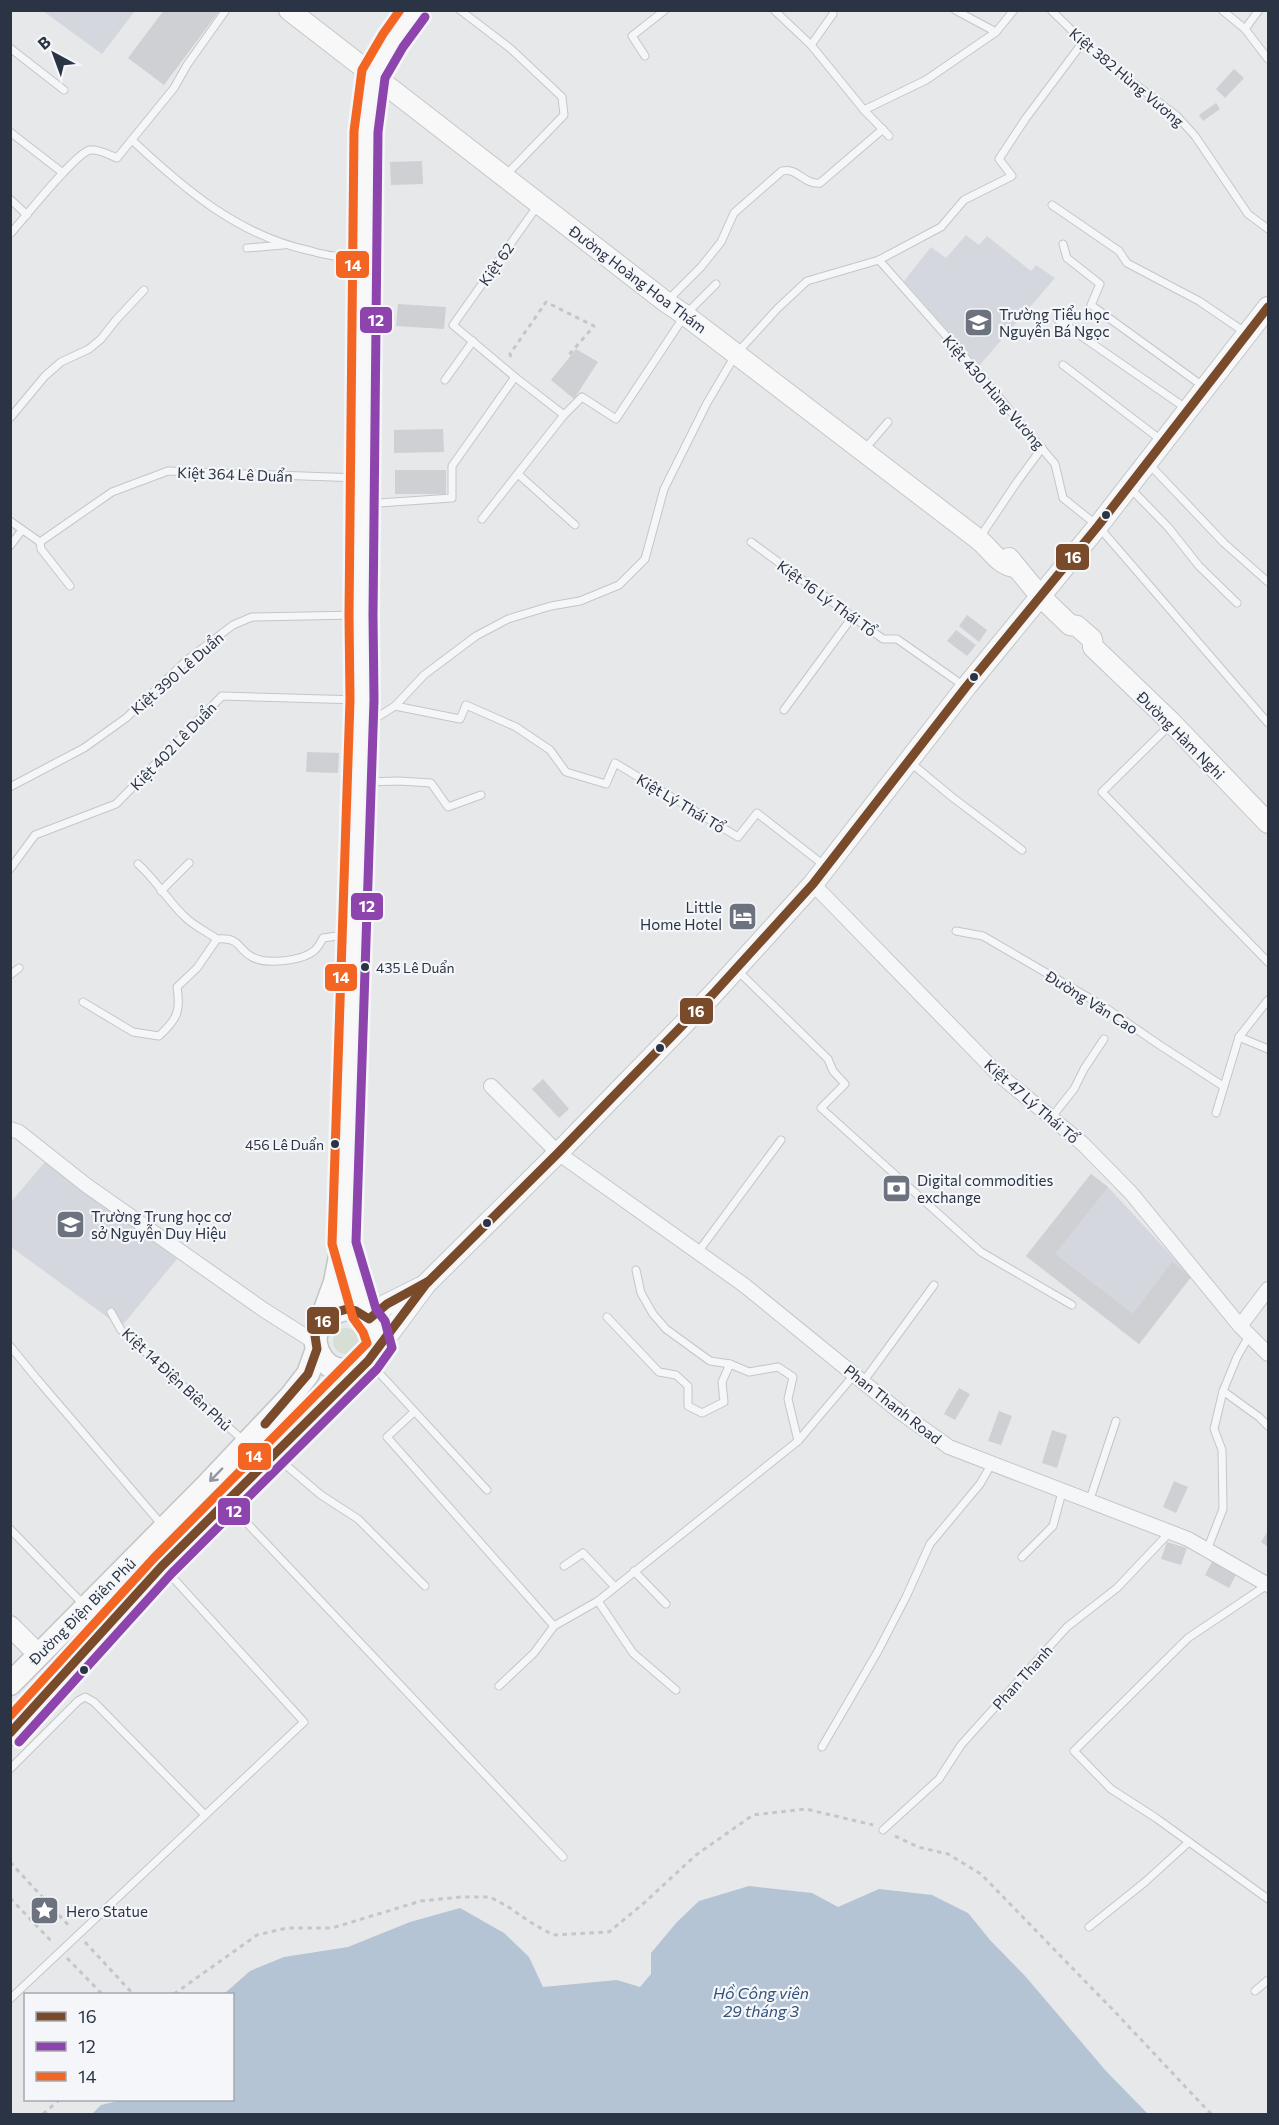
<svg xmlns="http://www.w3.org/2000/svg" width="1279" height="2125" font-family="Commissioner,sans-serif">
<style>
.built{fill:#d4d7dd}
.green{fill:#d6ded6}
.water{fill:#b4c4d5}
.building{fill:#ced0d3}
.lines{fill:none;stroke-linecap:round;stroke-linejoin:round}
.lane-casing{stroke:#c4c6c8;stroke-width:9}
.street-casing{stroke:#c4c6c8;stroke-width:16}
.secondary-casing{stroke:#c4c6c8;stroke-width:22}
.primary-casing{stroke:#c2c5c8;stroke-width:25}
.path{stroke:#c5c6ca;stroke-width:3;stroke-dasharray:4.5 4.5;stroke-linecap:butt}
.lane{stroke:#f5f6f7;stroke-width:7}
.street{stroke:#f5f6f7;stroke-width:14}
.secondary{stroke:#f8f8f8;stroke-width:20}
.primary{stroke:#f8f8f8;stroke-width:22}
.bus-1-casing{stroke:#f4f6f9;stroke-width:14}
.bus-2-casing{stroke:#f4f6f9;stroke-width:14}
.bus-3-casing{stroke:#f4f6f9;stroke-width:14}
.bus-1{stroke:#7a4b2a;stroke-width:9}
.bus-2{stroke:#8e44ad;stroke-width:9}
.bus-3{stroke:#f26522;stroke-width:9}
.oneway{stroke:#92969e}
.bus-dot{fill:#2b3445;stroke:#f4f6f9;stroke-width:2}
.labels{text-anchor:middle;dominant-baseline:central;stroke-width:4.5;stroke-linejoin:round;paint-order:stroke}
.bus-label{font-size:14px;fill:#2b3445;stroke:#f4f6f9;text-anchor:start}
.street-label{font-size:15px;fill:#2b3445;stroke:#f4f6f9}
.poi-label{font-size:15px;fill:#2b3445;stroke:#f4f6f9;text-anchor:start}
.water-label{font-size:16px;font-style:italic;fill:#34527a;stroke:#f4f6f9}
.line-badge{stroke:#f4f6f9;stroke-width:2}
.badge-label{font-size:16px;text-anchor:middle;font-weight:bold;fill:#fff}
</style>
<rect width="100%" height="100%" fill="#e6e8ea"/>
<g class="built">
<path d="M43,11H135L102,54Z"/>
<path d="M966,235L979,245L987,236L1031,271L1036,265L1055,278L979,366L904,281L931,247L946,258Z"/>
<path d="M45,1162L177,1259L121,1327L11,1247V1202Z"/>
<path d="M1091,1174L1108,1187L1191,1277L1139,1344L1026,1256Z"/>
</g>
<circle class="green" cx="346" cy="1341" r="13"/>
<path class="water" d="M749,1886L812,1893L838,1907L879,1889L932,1895L968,1913L990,1940L1026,1977L1106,2071L1148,2114H92L101,2105L122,2100H232V1994H224L250,1971L284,1957L348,1947L410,1922L460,1908L504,1933L529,1957L543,1987L617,1980L640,1987L651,1974V1953L677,1922L699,1901Z"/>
<g class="building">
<path d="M164,10H220L164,85L128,58Z"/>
<path d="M1234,69L1244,78L1225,98L1216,89Z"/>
<path d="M1216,103L1220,109L1203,121L1199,115Z"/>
<path d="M422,161L423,184L391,185L390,162Z"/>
<path d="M398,304L446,307L444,329L396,326Z"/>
<path d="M576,349L598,362L574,399L551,380Z"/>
<path d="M443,429L444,452L394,453V430Z"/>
<rect x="395" y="470" width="51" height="24"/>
<path d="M967,615L987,630L979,642L959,626Z"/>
<path d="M956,630L976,645L967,656L947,641Z"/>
<path d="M307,752L339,753L338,773L306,772Z"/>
<path d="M543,1079L569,1109L559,1118L532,1089Z"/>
<path d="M1091,1174L1108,1187L1055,1254L1133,1314L1172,1262L1191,1277L1139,1344L1026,1256Z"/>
<path d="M959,1388L970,1394L955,1420L944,1414Z"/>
<path d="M999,1411L1012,1416L1001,1445L988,1441Z"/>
<path d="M1052,1430L1067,1435L1057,1468L1042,1463Z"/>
<path d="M1174,1481L1188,1487L1176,1513L1163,1507Z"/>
<path d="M1268,1531V1547L1261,1542Z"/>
<path d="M1167,1542L1187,1548L1181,1565L1161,1559Z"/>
<path d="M1213,1560L1237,1573L1229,1588L1205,1575Z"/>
</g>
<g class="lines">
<defs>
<g id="lane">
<path d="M460,10L511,49L562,97L564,115L505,176"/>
<path d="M774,10L811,45L864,110L889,136"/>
<path d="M955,10L996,32"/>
<path d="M1051,10L1097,55L1177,116L1195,136L1248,214L1268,229"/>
<path d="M1222,10L1245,29L1268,59"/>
<path d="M1245,29L1259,10"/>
<path d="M811,45L833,14"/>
<path d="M10,48L64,90"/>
<path d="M645,56L632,36L665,10"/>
<path d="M864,110L926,80L996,32L1014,10"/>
<path d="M10,132L63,173"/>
<path d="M132,140C184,189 239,236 311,251C318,253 326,255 334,256C343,257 353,256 362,255"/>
<path d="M10,199L27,215"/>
<path d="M538,205L453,325L515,377L564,415L582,397L616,419L685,315L716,284"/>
<path d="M1052,205L1119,251L1127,263L1199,301L1246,333"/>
<path d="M10,234C24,219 75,153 90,150C100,149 109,155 117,158L174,88L187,65L226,10"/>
<path d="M1063,244L1067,258L1100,284L1091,305L1204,387"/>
<path d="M247,248L283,245"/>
<path d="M879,260L964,356L1055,464L1063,498L1098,526L1268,723"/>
<path d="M668,300L701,267L721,242L734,213L782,171C797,167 804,185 820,183L883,129"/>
<path d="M1058,320L1187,409"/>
<path d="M1063,365L1161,440"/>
<path d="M445,380L473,341"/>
<path d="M10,418L45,376L61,362L89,349L101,339L116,320L144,290"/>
<path d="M864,450L888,422"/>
<path d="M1149,464L1224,543L1268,582"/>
<path d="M518,474L575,525"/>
<path d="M1130,488L1168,527L1199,566L1237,603"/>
<path d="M364,504L452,498V466L515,377"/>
<path d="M482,519L564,415"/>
<path d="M10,521L40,542L112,492L168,471L360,478"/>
<path d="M980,537L1017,482L1042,448"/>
<path d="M40,542L41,549L70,586"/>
<path d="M751,542L883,639H897L964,686"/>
<path d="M10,546L22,530"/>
<path d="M395,706L460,719L466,705L516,727L550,750L566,772L606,784L615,763L738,837L757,813L825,866"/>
<path d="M784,710L853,616"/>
<path d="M365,725L395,706L424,675L476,636L508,619L551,606L580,601L619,585L645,559L664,489L707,403L736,354L778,308L807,281L879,260L941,227L964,200L1012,176L999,159L1026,118L1083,42"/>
<path d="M1170,725L1102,792L1268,962"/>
<path d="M911,763L952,797L1022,850"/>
<path d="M362,782L399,781L431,783L448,807L481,795"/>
<path d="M10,787L84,748L126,718L187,660L233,625L252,617L357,615"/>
<path d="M138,864C156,880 168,901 185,917C194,926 207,932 217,939"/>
<path d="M10,869L35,835L116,804L222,696L360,700"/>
<path d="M161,891L189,863"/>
<path d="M956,931L983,936L1103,1006L1158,1044L1223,1086"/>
<path d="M738,971L828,1059L833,1071L845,1084L821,1108L981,1252L1072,1305"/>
<path d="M10,975L19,968"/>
<path d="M83,1002L133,1032L159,1036C177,1019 181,1012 177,987L197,968L217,939C241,937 237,949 252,957C266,965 303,961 315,950C318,947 321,942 323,938L351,934"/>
<path d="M1239,1037L1268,1049"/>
<path d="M1216,1113L1239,1037L1268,1000"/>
<path d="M1051,1118L1074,1089L1084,1069L1104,1039"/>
<path d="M698,1252L781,1140"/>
<path d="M636,1270L641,1293L653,1314L666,1329L710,1361L730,1364L749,1372L778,1367L793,1377L788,1399L798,1441"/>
<path d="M111,1312L121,1330L245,1442"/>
<path d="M607,1317L659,1372L676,1375L688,1386V1406L702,1413L724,1402L722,1382L730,1364"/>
<path d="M10,1346L37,1379L162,1525"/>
<path d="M370,1363L487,1490"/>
<path d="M863,1382L934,1285"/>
<path d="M1223,1391L1259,1417L1268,1426"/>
<path d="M414,1412L387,1437L554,1626"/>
<path d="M275,1456L321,1495L358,1519L425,1586"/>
<path d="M1089,1502L1116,1421"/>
<path d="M228,1503L563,1857"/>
<path d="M10,1529L84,1605"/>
<path d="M1207,1550L1223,1509L1222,1450L1214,1429L1223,1391L1237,1357L1249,1336"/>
<path d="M1022,1557L1053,1526L1062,1492"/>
<path d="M564,1566L583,1553L615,1587"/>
<path d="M634,1571L666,1604"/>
<path d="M1267,1585L1188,1638L1074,1751L1111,1789L1156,1818L1268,1899"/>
<path d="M598,1601L633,1653L676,1690"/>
<path d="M499,1686L534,1653L554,1626L598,1601L798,1441L854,1375"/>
<path d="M822,1747L878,1651L906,1597L930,1544L980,1484L991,1465"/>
<path d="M10,1769L78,1701L85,1697L94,1702L205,1815"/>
<path d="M883,1830L939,1779L961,1745L1067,1627L1117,1588L1170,1532"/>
<path d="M1089,1927L1145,1882L1189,1842"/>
<path d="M1255,1991L1268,1980"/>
<path d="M10,1999L304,1722L164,1568"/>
</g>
<g id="street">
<path d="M813,884L997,1073L1083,1144L1131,1193L1240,1326L1268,1354"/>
<path d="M491,1086L558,1153L744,1285L900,1412L949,1447L1188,1539L1268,1585"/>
<path d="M10,1129L19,1132L86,1185L264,1310L316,1343"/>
<path d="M1240,1326L1268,1289"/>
</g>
<g id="secondary">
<path d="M289,10L666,302L685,315L978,539C990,548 999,566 1015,567"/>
<path d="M1009,558L1041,597L1070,625L1077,626L1092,639L1093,647L1172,723L1268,823"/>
<path d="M369,1319L387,1304L421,1287"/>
<path d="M380,1346L426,1284L558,1153L713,994L813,884L966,687L1098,526L1268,307"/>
<path d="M10,1626L38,1654"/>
</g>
<g id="primary">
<path d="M344,1245L365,1315"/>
<path d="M347,1309C360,1311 371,1316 375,1330C377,1333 379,1339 380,1343C380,1347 376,1351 374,1354C358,1375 329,1377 318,1351C309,1329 327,1312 347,1309Z"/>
<path d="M318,1329L335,1282L344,1236L362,700L361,615L366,131L373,74L393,40L415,10"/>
<path d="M10,1684L206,1486L291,1396L308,1374L317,1349"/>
<path d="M10,1734L162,1566L360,1368"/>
</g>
</defs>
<use href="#lane" class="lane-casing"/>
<use href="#street" class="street-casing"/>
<use href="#secondary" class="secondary-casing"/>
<use href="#primary" class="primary-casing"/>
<g class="path">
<path d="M511,357L510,354L546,302L594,326L568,356"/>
<path d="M895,1836L918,1847L948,1854L981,1874L1116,2013L1211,2114"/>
<path d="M10,1862L70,1927"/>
<path d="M10,1898L53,1943"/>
<path d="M85,1942L133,1994"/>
<path d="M67,1958L102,1994"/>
<path d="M174,1994L257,1935L287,1928H332L421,1901L461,1897H490L507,1906L530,1922L553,1935L609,1932L644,1903L696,1855L753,1815L806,1809L873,1825"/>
<path d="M43,2114L59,2100"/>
</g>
<use href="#lane" class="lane"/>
<use href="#street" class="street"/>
<use href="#secondary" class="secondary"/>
<use href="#primary" class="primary"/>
<defs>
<g id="bus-1">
<path d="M265,1424L308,1374L317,1349L315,1336L323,1321L330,1314L347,1309L356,1311L369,1319L387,1304L429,1281"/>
<path d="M10,1733L162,1566L368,1361L426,1284L558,1153L713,994L813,884L966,687L1098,526L1268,307"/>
</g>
<path id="bus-2" d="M19,1742L171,1574L377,1369L392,1348L385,1321L376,1309L356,1242L374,700L373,615L378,132L385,78L403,47L425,17"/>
<path id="bus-3" d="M10,1716L154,1558L367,1343L363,1332L353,1318L332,1244L350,700L349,615L354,131L362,70L383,34L400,10"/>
</defs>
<use href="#bus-1" class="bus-1-casing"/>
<use href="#bus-2" class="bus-2-casing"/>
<use href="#bus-3" class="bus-3-casing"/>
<use href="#bus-1" class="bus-1"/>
<use href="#bus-2" class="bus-2"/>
<use href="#bus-3" class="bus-3"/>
</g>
<defs><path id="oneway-shaft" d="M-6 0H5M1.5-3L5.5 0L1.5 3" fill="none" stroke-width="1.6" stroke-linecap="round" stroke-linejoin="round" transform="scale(1.5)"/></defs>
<use class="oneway" href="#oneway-shaft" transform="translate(216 1475) rotate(134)"/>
<defs>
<symbol id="school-square" viewBox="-11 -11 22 22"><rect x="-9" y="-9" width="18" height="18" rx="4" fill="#6c737f" stroke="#f4f6f9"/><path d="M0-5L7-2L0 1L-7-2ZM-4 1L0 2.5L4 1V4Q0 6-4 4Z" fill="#fff"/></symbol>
<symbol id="hotel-square" viewBox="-11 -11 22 22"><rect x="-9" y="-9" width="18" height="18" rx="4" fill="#6c737f" stroke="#f4f6f9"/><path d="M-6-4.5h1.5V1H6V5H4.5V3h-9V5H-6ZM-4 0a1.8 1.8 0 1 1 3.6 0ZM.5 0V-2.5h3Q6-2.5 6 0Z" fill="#fff"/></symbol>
<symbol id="bank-square" viewBox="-11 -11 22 22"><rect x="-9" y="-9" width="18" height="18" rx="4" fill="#6c737f" stroke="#f4f6f9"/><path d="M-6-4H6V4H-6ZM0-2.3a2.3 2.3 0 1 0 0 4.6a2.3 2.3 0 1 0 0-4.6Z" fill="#fff"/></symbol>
<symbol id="sight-square" viewBox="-11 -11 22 22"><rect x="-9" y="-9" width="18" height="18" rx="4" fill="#6c737f" stroke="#f4f6f9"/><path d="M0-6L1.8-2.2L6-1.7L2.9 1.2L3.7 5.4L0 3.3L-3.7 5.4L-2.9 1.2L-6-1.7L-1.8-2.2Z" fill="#fff"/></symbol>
</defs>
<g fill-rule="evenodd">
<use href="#school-square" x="962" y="306" width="33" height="33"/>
<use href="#hotel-square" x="726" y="900" width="33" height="33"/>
<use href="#bank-square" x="880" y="1172" width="33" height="33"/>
<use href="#school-square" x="54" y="1208" width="33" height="33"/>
<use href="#sight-square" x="28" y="1894" width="33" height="33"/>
</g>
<g class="bus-dot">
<circle cx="1106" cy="515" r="5"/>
<circle cx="974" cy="677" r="5"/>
<circle cx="365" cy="967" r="5"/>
<circle cx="660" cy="1048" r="5"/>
<circle cx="335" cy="1144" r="5"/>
<circle cx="487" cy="1223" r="5"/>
<circle cx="84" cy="1670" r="5"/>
</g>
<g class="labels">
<g class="bus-label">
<text x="376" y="967">435 Lê Duẩn</text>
<text x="324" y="1144" text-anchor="end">456 Lê Duẩn</text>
</g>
<g class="street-label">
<text transform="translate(1127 77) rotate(40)">Kiệt 382 Hùng Vương</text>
<text transform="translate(496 264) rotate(-55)">Kiệt 62</text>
<text transform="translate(638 279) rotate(37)">Đường Hoàng Hoa Thám</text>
<text transform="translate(994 392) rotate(49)">Kiệt 430 Hùng Vương</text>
<text transform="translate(235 474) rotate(2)">Kiệt 364 Lê Duẩn</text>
<text transform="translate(827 598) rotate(36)">Kiệt 16 Lý Thái Tổ</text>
<text transform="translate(177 673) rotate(-41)">Kiệt 390 Lê Duẩn</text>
<text transform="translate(1181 735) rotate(45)">Đường Hàm Nghi</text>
<text transform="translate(173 746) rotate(-46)">Kiệt 402 Lê Duẩn</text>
<text transform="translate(681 803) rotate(31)">Kiệt Lý Thái Tổ</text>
<text transform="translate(1092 1002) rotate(32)">Đường Văn Cao</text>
<text transform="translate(1032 1101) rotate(41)">Kiệt 47 Lý Thái Tổ</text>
<text transform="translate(177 1379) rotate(43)">Kiệt 14 Điện Biên Phủ</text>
<text transform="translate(893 1404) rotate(38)">Phan Thanh Road</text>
<text transform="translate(82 1611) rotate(-45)">Đường Điện Biên Phủ</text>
<text transform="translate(1022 1677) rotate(-48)">Phan Thanh</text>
</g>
<g class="poi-label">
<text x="999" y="314">Trường Tiểu học<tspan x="999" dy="17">Nguyễn Bá Ngọc</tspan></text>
<text x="722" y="907" text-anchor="end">Little<tspan x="722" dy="17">Home Hotel</tspan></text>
<text x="917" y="1180">Digital commodities<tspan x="917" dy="17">exchange</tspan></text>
<text x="91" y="1216">Trường Trung học cơ<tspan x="91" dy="17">sở Nguyễn Duy Hiệu</tspan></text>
<text x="66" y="1911">Hero Statue</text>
</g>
<g class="water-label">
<text x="761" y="1992">Hồ Công viên<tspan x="761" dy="18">29 tháng 3</tspan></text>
</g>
</g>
<g class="line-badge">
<rect x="335" y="250" width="35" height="29" rx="6" fill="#f26522"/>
<rect x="359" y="306" width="34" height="28" rx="6" fill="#8e44ad"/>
<rect x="1055" y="543" width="35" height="28" rx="6" fill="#7a4b2a"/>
<rect x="350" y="892" width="34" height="29" rx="6" fill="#8e44ad"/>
<rect x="324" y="963" width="34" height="29" rx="6" fill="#f26522"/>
<rect x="679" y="997" width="35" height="28" rx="6" fill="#7a4b2a"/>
<rect x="306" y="1306" width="34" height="29" rx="6" fill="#7a4b2a"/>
<rect x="237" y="1442" width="35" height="29" rx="6" fill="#f26522"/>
<rect x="217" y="1497" width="34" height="29" rx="6" fill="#8e44ad"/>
</g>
<g class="badge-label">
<text x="353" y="271">14</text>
<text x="376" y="326">12</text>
<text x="1073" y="563">16</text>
<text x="367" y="912">12</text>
<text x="341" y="983">14</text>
<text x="696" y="1017">16</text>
<text x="323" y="1327">16</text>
<text x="254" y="1462">14</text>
<text x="234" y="1517">12</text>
</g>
<rect width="1279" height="2125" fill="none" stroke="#2b3445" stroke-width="24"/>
<rect x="24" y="1993" width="210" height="108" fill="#f4f6f9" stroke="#a4a8b1" stroke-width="1.5"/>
<rect x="36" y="2012" width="30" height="9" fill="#7a4b2a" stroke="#a4a8b1" stroke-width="1.5"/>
<text x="78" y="2023" font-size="18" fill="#2b3445">16</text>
<rect x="36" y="2042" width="30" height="9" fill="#8e44ad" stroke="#a4a8b1" stroke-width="1.5"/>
<text x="78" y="2053" font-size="18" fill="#2b3445">12</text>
<rect x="36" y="2072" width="30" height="9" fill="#f26522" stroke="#a4a8b1" stroke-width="1.5"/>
<text x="78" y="2083" font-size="18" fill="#2b3445">14</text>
<g transform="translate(54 54) rotate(319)" stroke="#f4f6f9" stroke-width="4.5" paint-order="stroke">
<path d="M0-4.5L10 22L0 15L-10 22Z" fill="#2b3445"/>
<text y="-9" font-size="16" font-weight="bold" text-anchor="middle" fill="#2b3445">B</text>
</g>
</svg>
